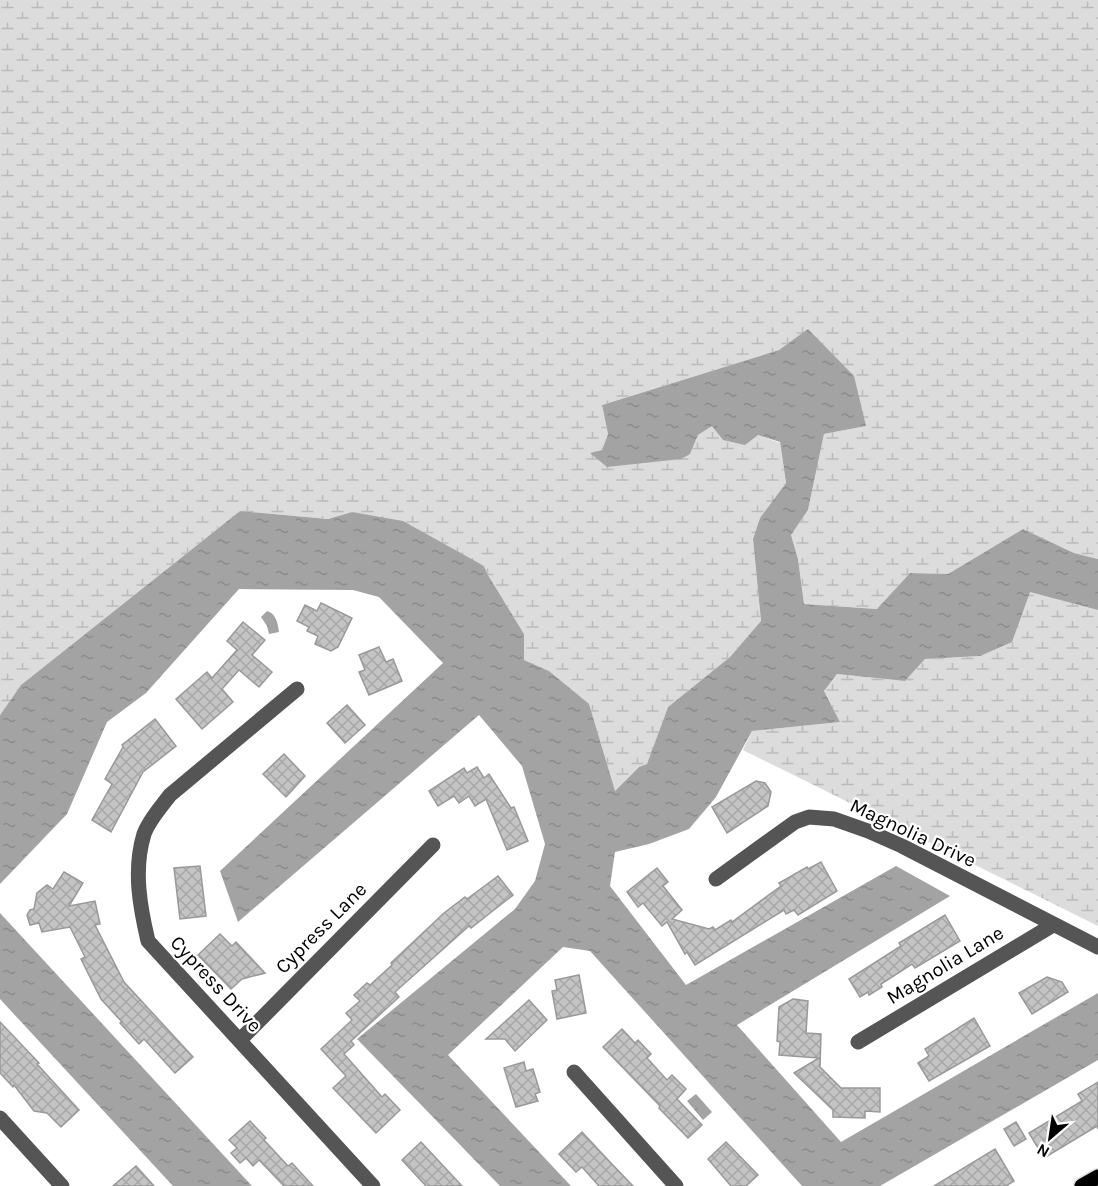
<svg xmlns="http://www.w3.org/2000/svg" width="1098" height="1186" font-family="Karla,sans-serif">
<style>
.wetland{fill:url(#wetland-marsh)}
.water{fill:url(#water-ripples)}
.building{fill:url(#building-cross-hatch);stroke:#999;stroke-width:1.5}
.lines{fill:none;stroke-linecap:round;stroke-linejoin:round}
.major-casing{stroke:#dbdbdb;stroke-width:18}
.minor{stroke:#555;stroke-width:15}
.major{stroke:#000;stroke-width:15}
.labels{text-anchor:middle;dominant-baseline:central;stroke-width:4.5;stroke-linejoin:round;paint-order:stroke}
.street-label{font-size:20px;fill:#000;stroke:#fff}
</style>
<defs>
<pattern id="wetland-marsh" width="20" height="14" patternUnits="userSpaceOnUse" patternTransform="scale(1.5)"><rect width="20" height="14" fill="#dcdcdc"/><path d="M1 5h8M5 5V1M11 12h8M15 12V8" fill="none" stroke="#bbb"/></pattern>
<pattern id="water-ripples" width="26" height="14" patternUnits="userSpaceOnUse" patternTransform="scale(1.5)"><rect width="26" height="14" fill="#a3a3a3"/><path d="M2 4q2-2 4 0t4 0M15 11q2-2 4 0t4 0" fill="none" stroke="#8b8b8b"/></pattern>
<pattern id="building-cross-hatch" width="8" height="8" patternUnits="userSpaceOnUse" patternTransform="scale(1.5)"><rect width="8" height="8" fill="#c4c4c4"/><path d="M0 0l8 8M0 8l8-8" fill="none" stroke="#a7a7a7"/></pattern>
</defs>
<rect width="100%" height="100%" fill="#fff"/>
<g class="wetland">
<path d="M0,0H1098V559L1074,553L1023,529L948,574L910,573L878,609L804,604L798,559L791,535L808,510L824,434L866,426L808,330L779,350L602,405L608,434L602,450L591,453L690,454L698,435L712,426L758,435L780,443L786,484L760,518L753,539L761,621L730,657L668,707L647,765L639,767L614,792L589,705L549,671L524,660V634L488,575L484,566L352,512L328,519L240,511L21,685L0,715Z"/>
<path d="M1030,591L1098,610V926L743,750L752,731L840,722L824,691L837,674L905,681L925,659L980,656Z"/>
</g>
<g class="water">
<path d="M808,329L854,376L866,426L824,434L808,510L791,535L798,559L804,604L877,609L910,573L948,574L1023,529L1074,553L1098,559V610L1030,592L1012,642L980,656L925,659L905,681L837,674L824,691L840,722L752,731L716,797L689,829L649,844L615,852L610,886L686,985L896,866L950,896L737,1025L841,1142L1098,993V1060L880,1186H802L590,951L563,947L448,1055L571,1186H500L357,1039L515,909L535,881L545,844L522,766L479,715L238,922L220,871L443,663L379,597L353,590L239,589L146,693L107,722L67,814L0,884V715L21,685L240,511L328,519L352,512L403,521L484,566L488,575L524,634V660L549,671L589,704L615,791L639,767L647,764L668,707L730,657L761,621L753,539L760,518L786,483L780,442L758,435L745,445L723,440L712,426L698,435L690,454L681,459L607,467L590,453L602,450L608,434L602,405L779,350Z"/>
<path d="M267,611C276,613 278,624 279,632L269,634L267,626L261,617Z"/>
<path d="M0,913L252,1186H173L0,999Z"/>
<path d="M696,1094L712,1112L703,1120L687,1101Z"/>
</g>
<g class="building">
<path d="M321,603L352,618L338,647L331,651L315,644L318,636L307,631L309,627L297,621L305,605L317,611Z"/>
<path d="M243,622L265,640L252,655L272,672L259,687L239,670L222,689L233,702L202,729L176,699L207,672L212,678L237,650L227,641Z"/>
<path d="M379,647L386,662L393,659L402,681L369,695L359,672L365,670L359,655Z"/>
<path d="M347,705L365,725L345,743L327,723Z"/>
<path d="M155,719L176,746L143,772L111,832L92,820L112,784L105,779L123,747L122,745Z"/>
<path d="M284,754L305,776L286,797L263,774Z"/>
<path d="M477,767L484,778L489,774L511,808L514,807L528,841L507,850L486,799L475,806L469,796L459,803L454,796L438,806L429,791L464,768L467,773Z"/>
<path d="M756,781L765,783L771,792L768,806L727,833L712,807Z"/>
<path d="M821,862L837,891L798,915L794,910L786,914L784,910L695,965L687,952L685,954L667,922L662,926L643,903L638,907L627,892L657,868L668,882L663,886L682,910L672,919L709,929L713,927L715,930L731,920L732,922L781,886L779,883L807,867L808,869Z"/>
<path d="M200,866L206,916L180,919L174,868Z"/>
<path d="M64,872L83,883L69,906L95,901L100,924L95,925L124,982L193,1057L175,1073L144,1039L139,1044L120,1023L122,1022L101,999L81,959L85,957L70,927L42,932L39,923L30,925L27,915L30,910L34,909L37,893L47,885L53,889Z"/>
<path d="M498,876L513,895L471,928L469,926L395,992L399,997L351,1041L354,1045L344,1054L382,1097L385,1094L400,1110L376,1133L333,1088L346,1076L321,1049L352,1020L346,1013L360,1001L354,995L367,983L370,985L392,965L391,963L444,913L465,897L467,899Z"/>
<path d="M945,915L960,941L915,968L912,964L881,984L882,987L869,995L868,992L860,997L849,979L901,946L899,943Z"/>
<path d="M220,934L232,946L236,942L265,973L242,979L231,989L198,955Z"/>
<path d="M579,975L586,1013L557,1019L552,991L557,990L555,980Z"/>
<path d="M1047,977L1062,982L1068,992L1032,1014L1019,993Z"/>
<path d="M793,999L808,1001L806,1033L821,1034L820,1067L841,1088H880V1112L865,1111V1118L833,1117V1110L794,1073L819,1058L779,1055L780,1042L777,1041L779,1007Z"/>
<path d="M529,1000L547,1020L515,1051L505,1039H486Z"/>
<path d="M974,1018L990,1046L929,1081L918,1063L929,1056L925,1049Z"/>
<path d="M0,1022L39,1063L37,1064L79,1110L61,1127L47,1113L34,1111L14,1085L13,1087L0,1073Z"/>
<path d="M622,1029L635,1043L638,1040L651,1054L647,1058L667,1080L672,1075L686,1089L677,1099L702,1125L688,1138L659,1108L660,1106L603,1047Z"/>
<path d="M524,1062L526,1071L533,1069L540,1092L535,1094L538,1101L516,1107L504,1068Z"/>
<path d="M1098,1082V1129L1097,1126L1044,1158L1029,1133L1082,1101L1078,1094Z"/>
<path d="M250,1121L266,1138L264,1140L288,1166L292,1163L313,1186H284L259,1160L253,1166L246,1158L240,1163L231,1153L237,1148L229,1140Z"/>
<path d="M1016,1122L1026,1139L1014,1146L1004,1129Z"/>
<path d="M582,1132L609,1161L633,1186H599L582,1167L576,1172L559,1154Z"/>
<path d="M421,1142L462,1186H426L402,1160Z"/>
<path d="M726,1142L758,1175L746,1186H731L708,1159Z"/>
<path d="M995,1149L1014,1181L1006,1186H934Z"/>
<path d="M136,1166L154,1186H113Z"/>
</g>
<g class="lines">
<defs>
<path id="major" d="M1082,1186L1098,1177"/>
</defs>
<use href="#major" class="major-casing"/>
<g class="minor">
<path d="M297,689L170,795C161,807 149,820 144,834C133,870 140,907 148,941L373,1186"/>
<path d="M716,879L795,822L809,817L834,819L868,831L902,846L1098,947"/>
<path d="M240,1040L433,845"/>
<path d="M858,1042L1053,925"/>
<path d="M574,1072L676,1186"/>
<path d="M0,1118L62,1186"/>
</g>
<use href="#major" class="major"/>
</g>
<g class="labels">
<g class="street-label">
<text transform="translate(913 833) rotate(25)">Magnolia Drive</text>
<text transform="translate(321 928) rotate(-45)">Cypress Lane</text>
<text transform="translate(945 965) rotate(-31)">Magnolia Lane</text>
<text transform="translate(216 984) rotate(47)">Cypress Drive</text>
</g>
</g>
<g transform="translate(1050 1138) rotate(209)" stroke="#ffffff" stroke-width="4.5" paint-order="stroke">
<path d="M0-4.5L10 22L0 15L-10 22Z" fill="#000000"/>
<text y="-9" font-size="16" font-weight="bold" text-anchor="middle" fill="#000000">N</text>
</g>
</svg>
